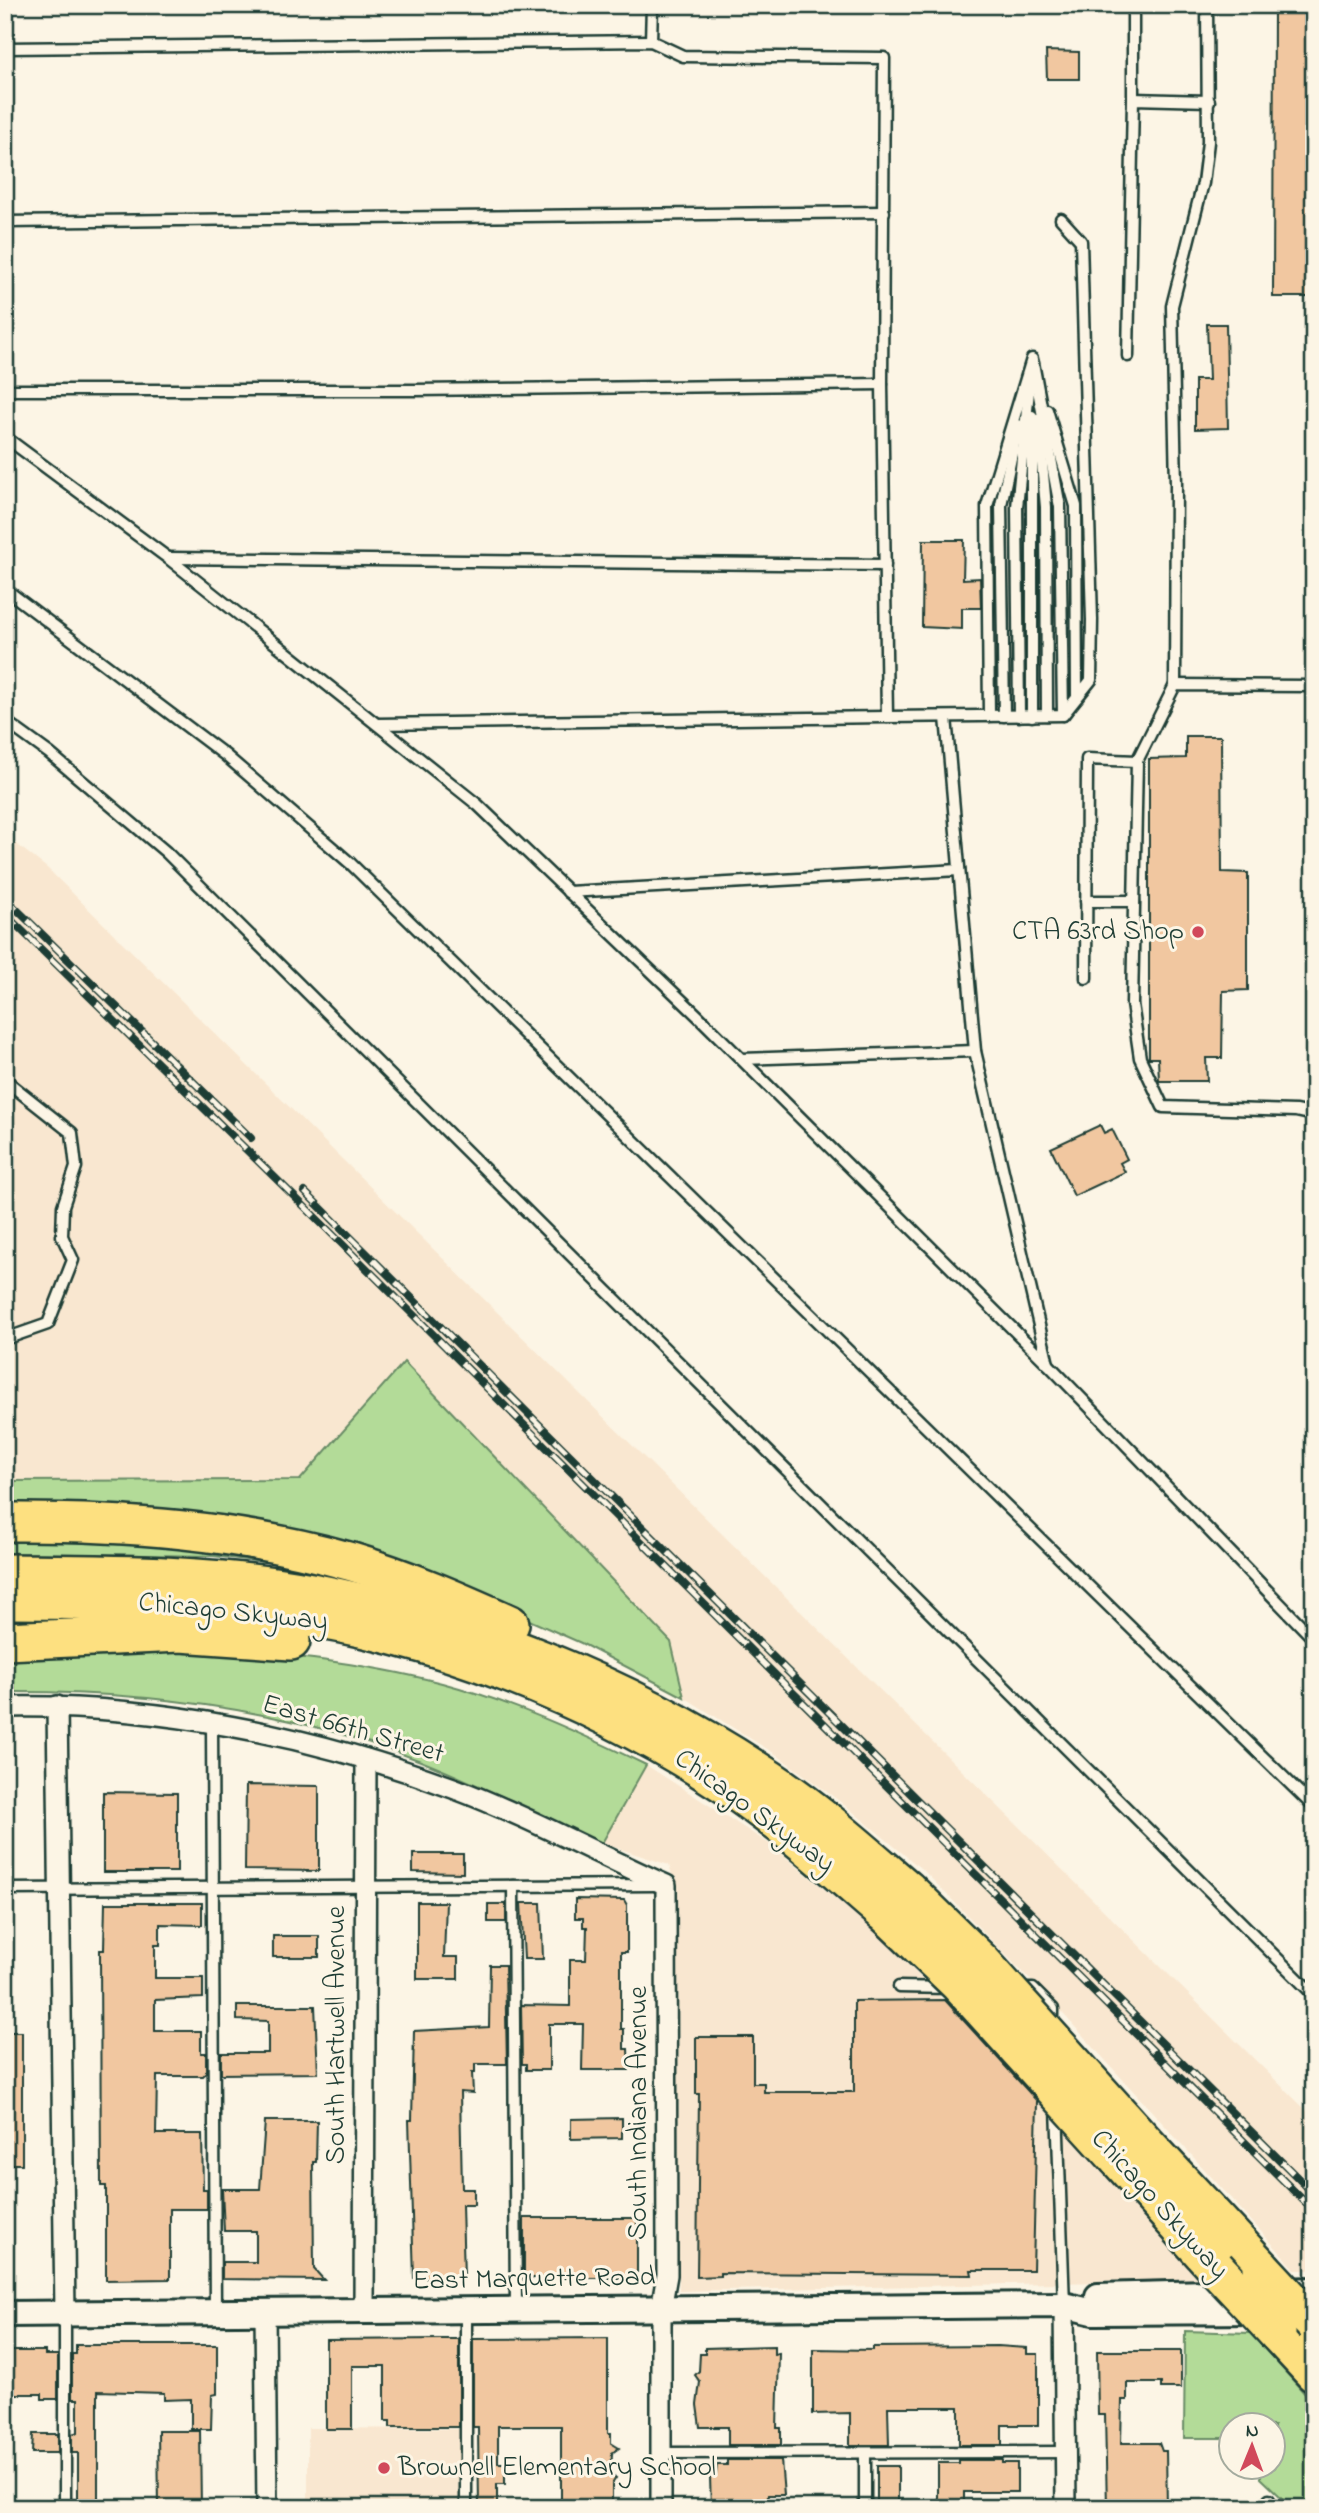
<svg xmlns="http://www.w3.org/2000/svg" width="1319" height="2513" font-family="'Indie Flower',sans-serif">
<style>
.built{fill:#f9e7d0}
.green{fill:#b3db98;stroke:#698c66;stroke-width:2}
.building{fill:#f1c7a0;stroke:#1f3d34;stroke-width:2}
.lines{fill:none;stroke-linecap:round;stroke-linejoin:round}
.service-casing{stroke:#1f3d34;stroke-width:15}
.minor-casing{stroke:#1f3d34;stroke-width:24}
.tertiary-casing{stroke:#1f3d34;stroke-width:30}
.motorway-casing{stroke:#1f3d34;stroke-width:42}
.service{stroke:#fcf5e5;stroke-width:10}
.minor{stroke:#fcf5e5;stroke-width:19}
.tertiary{stroke:#fcf5e5;stroke-width:24}
.motorway{stroke:#fde080;stroke-width:37}
.rail-casing{stroke:#1f3d34;stroke-width:8}
.rail{stroke:#fcf5e5;stroke-width:5;stroke-dasharray:16;stroke-linecap:butt}
.motorway-bridge-casing{stroke:#1f3d34;stroke-width:42;stroke-linecap:butt}
.motorway-bridge{stroke:#fde080;stroke-width:37}
.poi-dot{fill:#d1495b;stroke:#fcf5e5;stroke-width:2.5}
.labels{text-anchor:middle;dominant-baseline:central;stroke-width:6;stroke-linejoin:round;paint-order:stroke}
.poi-label{font-size:28px;fill:#1f3d34;stroke:#fcf5e5;text-anchor:end}
.street-label{font-size:28px;fill:#1f3d34;stroke:#fcf5e5}
</style>
<rect width="100%" height="100%" fill="#fcf5e5"/>
<filter id="ink" filterUnits="userSpaceOnUse"><feTurbulence type="fractalNoise" baseFrequency=".0143" numOctaves="2"/><feDisplacementMap in="SourceGraphic" scale="14" xChannelSelector="R" yChannelSelector="G"/><feConvolveMatrix kernelMatrix="1 2 1 2 8 2 1 2 1" color-interpolation-filters="sRGB"/></filter>
<g filter="url(#ink)">
<g class="built">
<path d="M5,835L47,868L1314,2118V2270H1296L1066,2017L925,1872L846,1806L777,1755L684,1697L671,1642L404,1363L300,1480L5,1481Z"/>
<path d="M646,1765L768,1843L873,1929L978,2036L1201,2280L679,2291L678,1896L669,1865L602,1843Z"/>
<path d="M308,2428L460,2429V2508H308Z"/>
</g>
<g class="green">
<path d="M404,1362L671,1642L684,1697L581,1643L468,1593L5,1509V1481L300,1480Z"/>
<path d="M96,1536L264,1556L263,1562L214,1556L5,1553V1537Z"/>
<path d="M183,1647C270,1653 357,1661 442,1683C513,1702 580,1733 646,1765L602,1843C541,1816 480,1784 418,1760C288,1709 144,1691 5,1692V1655Z"/>
<path d="M1185,2331L1251,2333L1314,2404V2508H1285V2501L1261,2478V2468H1274V2426H1232L1231,2438H1184Z"/>
</g>
<g class="building">
<path d="M1274,5H1314V297H1273Z"/>
<path d="M1046,51L1079,52V79H1047Z"/>
<path d="M1207,324H1226L1228,428L1195,429V380H1209Z"/>
<path d="M923,540H964L963,579L980,578L981,608H962V629L922,627Z"/>
<path d="M1186,736H1221L1222,872L1248,873V990L1223,991L1222,1058H1206L1207,1081H1159L1158,1058H1149V759L1186,758Z"/>
<path d="M1100,1125L1104,1133L1112,1129L1127,1159L1120,1163L1125,1172L1074,1196L1051,1148Z"/>
<path d="M246,1785L319,1786V1871L245,1870Z"/>
<path d="M103,1792L177,1793V1872H103Z"/>
<path d="M413,1854H463V1873L413,1872Z"/>
<path d="M575,1899L624,1900L627,1905V1952H621V2029H624V2049H628L629,2070H582L583,2024H549V2070H526V2064H522L521,2005L570,2006V1960H586L587,1927H583V1918H575Z"/>
<path d="M417,1902H446L444,1957H458V1979H417Z"/>
<path d="M105,1903H202V1925L160,1924V1945H155V1978H203V1998L155,2000V2031H201V2053H206V2073L203,2076H157L156,2134H202L203,2189H207V2209H170V2279L106,2280V2186H101L100,1950H104Z"/>
<path d="M521,1903H541L543,1959H524Z"/>
<rect x="488" y="1904" width="18" height="18"/>
<rect x="273" y="1936" width="46" height="21"/>
<path d="M490,1965H505L507,2064H475V2073H472L473,2093L460,2092L462,2189H474V2205H462L464,2278H414L409,2120H412L414,2031L489,2027Z"/>
<path d="M945,2000L1037,2101L1033,2270H971L972,2275L720,2273V2276L697,2277L699,2094H696V2037H753V2083H764V2092H854V2001Z"/>
<path d="M237,2006H315L318,2073L221,2074V2053H268V2021L237,2020Z"/>
<rect x="5" y="2032" width="17" height="132"/>
<path d="M622,2118V2138L571,2139V2119Z"/>
<path d="M265,2121H317L316,2162H313L314,2269L324,2280L222,2279V2262H256V2231H224L222,2189H260Z"/>
<path d="M524,2218H637V2272L632,2278H524Z"/>
<path d="M608,2338V2433H611V2443L619,2448L612,2453L611,2474L616,2478L612,2484V2508H561V2426H498V2463H505V2484H497V2508H479L478,2427H473V2339Z"/>
<path d="M443,2339H459V2427H390V2421H385V2366H352V2429H326V2340Z"/>
<path d="M76,2345H217V2394L212,2395L211,2429H191V2399L164,2400V2393L98,2391V2508H78V2453H72V2434L78,2432V2399H72V2354H76Z"/>
<path d="M774,2346V2354L779,2353L777,2428H781V2445H728V2427H700L697,2405L700,2382L695,2375L699,2371L700,2354H705V2348Z"/>
<path d="M998,2346L1027,2348V2354H1038V2425H1002V2445H959V2407H888L889,2445H850V2413L813,2414V2349L873,2350V2347Z"/>
<path d="M11,2351H45V2355H58V2399H42V2394H5V2355L11,2356Z"/>
<path d="M1097,2351H1181V2388H1161V2383H1127V2400H1122L1121,2443H1159L1162,2451H1166L1167,2508H1107L1105,2415H1098Z"/>
<path d="M158,2431H200L201,2508H159Z"/>
<path d="M33,2434H58V2453H32Z"/>
<path d="M727,2460H781L784,2495H768L767,2508H711L710,2477L716,2476L717,2465H727Z"/>
<path d="M959,2460H1002V2463H1017V2492H964V2506L938,2507V2463H959Z"/>
<rect x="877" y="2466" width="21" height="42"/>
</g>
<g class="lines">
<defs>
<g id="service">
<path d="M651,41L652,5"/>
<path d="M5,48L651,41L683,56L884,58L882,384L887,717L1063,715L1091,680L1092,620L1081,241L1061,219"/>
<path d="M1133,99V5"/>
<path d="M5,222L884,212"/>
<path d="M1128,356L1133,99L1209,101"/>
<path d="M1033,363L1060,507L1063,715"/>
<path d="M5,390H416L882,384"/>
<path d="M1047,410L1076,506L1077,697"/>
<path d="M1032,416V716"/>
<path d="M1038,419L1046,507L1047,715"/>
<path d="M5,437L168,558L478,805L698,1016L1048,1364L1314,1639"/>
<path d="M169,558L885,565"/>
<path d="M5,589L225,755L350,863L1314,1807"/>
<path d="M1175,685L1176,484L1172,306L1203,183L1208,142L1207,5"/>
<path d="M1314,686L1175,685L1137,761L1132,1004L1140,1058L1163,1107L1296,1111L1314,1115"/>
<path d="M989,716L987,506L1032,359"/>
<path d="M1004,716L1001,505L1018,425"/>
<path d="M1019,716L1017,507L1030,381"/>
<path d="M946,717L975,1051L1048,1364"/>
<path d="M5,721L49,753L166,852L1314,1995"/>
<path d="M377,724L887,717"/>
<path d="M568,892L959,870"/>
<path d="M1086,901H1134"/>
<path d="M1086,978L1087,759L1137,761"/>
<path d="M742,1059L975,1051"/>
<path d="M5,1080L72,1133L76,1167L63,1206L62,1236L73,1260L48,1324L5,1339"/>
<path d="M212,1724L215,2312"/>
<path d="M513,1886L516,2309"/>
<path d="M5,1889L656,1885"/>
<path d="M899,1987L948,1988"/>
<path d="M1019,1989H1033L1053,2009V2025"/>
<path d="M1057,2107L1064,2305"/>
<path d="M466,2312V2508"/>
<path d="M65,2315V2508"/>
<path d="M661,2453L1066,2452"/>
<path d="M865,2453V2508"/>
<path d="M1269,2500V2508"/>
</g>
<g id="minor">
<path d="M57,1706L65,2314"/>
<path d="M5,1707C156,1704 311,1735 453,1788C525,1815 595,1853 666,1885L667,2275L661,2309V2508"/>
<path d="M1064,2305L1066,2508"/>
<path d="M364,2311L366,1759"/>
<path d="M265,2312L267,2508"/>
</g>
<g id="tertiary">
<path d="M1098,2296L1314,2290"/>
<path d="M5,2314L1064,2305L1093,2312L1264,2311"/>
</g>
<g id="motorway">
<path d="M5,1522C123,1521 238,1530 352,1562C406,1578 459,1601 510,1624"/>
<path d="M5,1573C106,1574 211,1573 311,1592C469,1622 624,1684 759,1772C813,1806 860,1849 908,1890"/>
<path d="M5,1600C97,1600 188,1602 280,1614C433,1633 597,1700 726,1785C783,1823 835,1870 886,1914"/>
<path d="M5,1641L180,1633L291,1641"/>
<path d="M1141,2138L1262,2268"/>
<path d="M1118,2159L1216,2268"/>
<path d="M1277,2333L1314,2373"/>
</g>
</defs>
<use href="#service" class="service-casing"/>
<use href="#minor" class="minor-casing"/>
<use href="#tertiary" class="tertiary-casing"/>
<use href="#motorway" class="motorway-casing"/>
<use href="#service" class="service"/>
<use href="#minor" class="minor"/>
<use href="#tertiary" class="tertiary"/>
<use href="#motorway" class="motorway"/>
<defs>
<g id="rail">
<path d="M5,898L251,1138"/>
<path d="M5,914L307,1209L1314,2211"/>
<path d="M305,1192L1314,2194"/>
</g>
</defs>
<use href="#rail" class="rail-casing"/>
<use href="#rail" class="rail"/>
<defs>
<g id="motorway-bridge">
<path d="M908,1890L982,1962L1141,2138"/>
<path d="M886,1914L959,1984L1118,2159"/>
<path d="M1216,2268L1277,2333"/>
<path d="M1262,2268L1314,2324"/>
</g>
</defs>
<use href="#motorway-bridge" class="motorway-bridge-casing"/>
<use href="#motorway-bridge" class="motorway-bridge"/>
</g>
</g>
<g class="poi-dot">
<circle cx="1198" cy="932" r="7"/>
<circle cx="384" cy="2468" r="7"/>
</g>
<g class="labels">
<g class="poi-label">
<text x="1184" y="932">CTA 63rd Shop</text>
<text x="398" y="2468" text-anchor="start">Brownell Elementary School</text>
</g>
<g class="street-label">
<text transform="translate(233 1613) rotate(6)">Chicago Skyway</text>
<text transform="translate(353 1730) rotate(16)">East 66th Street</text>
<text transform="translate(754 1812) rotate(36)">Chicago Skyway</text>
<text transform="translate(337 2035) rotate(-90)">South Hartwell Avenue</text>
<text transform="translate(639 2113) rotate(-90)">South Indiana Avenue</text>
<text transform="translate(1159 2205) rotate(48)">Chicago Skyway</text>
<text transform="translate(534 2280) rotate(-1)">East Marquette Road</text>
</g>
</g>
<rect width="1319" height="2513" fill="none" stroke="#fcf5e5" stroke-width="28"/>
<rect x="14" y="14" width="1291" height="2485" fill="none" stroke="#1f3d34" stroke-width="2.5" filter="url(#ink)"/>
<g transform="translate(1252 2446) rotate(1)"><circle r="33" fill="#fcf5e5" stroke="#a4ab9e" stroke-width="2"/>
<path d="M0-5L12 26L0 18L-12 26Z" fill="#d1495b"/>
<text y="-10" font-size="19" font-weight="bold" text-anchor="middle" fill="#1f3d34">N</text>
</g>
</svg>
